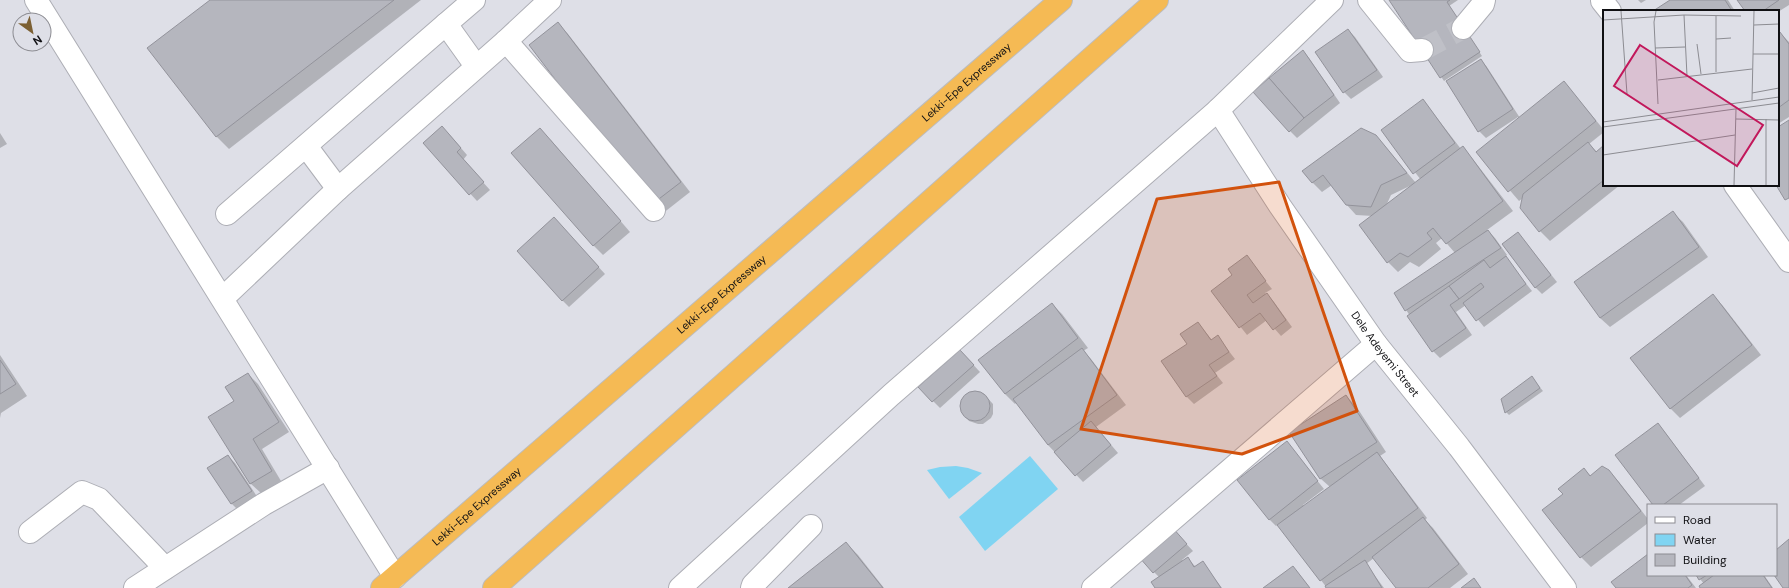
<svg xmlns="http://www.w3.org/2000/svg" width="1789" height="588" font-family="'DM Sans',sans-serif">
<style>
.water{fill:#80d4f2}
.shadow{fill:#0003;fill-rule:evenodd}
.building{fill:#b5b6be;stroke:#93939b}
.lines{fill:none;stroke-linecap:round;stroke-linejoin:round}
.minor-tunnel{stroke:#bfc0c7;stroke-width:22;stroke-dasharray:22 11;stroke-linecap:butt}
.minor-casing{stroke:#adaeb5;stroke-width:24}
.highway-casing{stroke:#bcbcbd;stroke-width:24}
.minor{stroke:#fff;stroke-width:22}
.highway{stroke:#f5ba54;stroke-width:22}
.marked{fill:#d2520d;fill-opacity:0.2;stroke:#d2520d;stroke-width:3;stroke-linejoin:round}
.labels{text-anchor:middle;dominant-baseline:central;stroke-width:3;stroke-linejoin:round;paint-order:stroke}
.street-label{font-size:11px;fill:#101013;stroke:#dedfe7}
.inset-road{fill:none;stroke:#8c8c92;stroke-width:1}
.view{fill:#c2185b;fill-opacity:0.15;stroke:#c2185b;stroke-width:2}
.inset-edge{fill:none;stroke:#101013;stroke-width:2}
</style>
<rect width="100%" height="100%" fill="#dedfe7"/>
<g class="water">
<path d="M1030,456L1058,489L985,551L959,517Z"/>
<path d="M956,466L968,468L982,473L949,499L927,470L940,467Z"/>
</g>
<g class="shadow">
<path d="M211,0H421L229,149L217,137L149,49Z"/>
<path d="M1390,0H1458L1449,6L1482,56L1444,81Z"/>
<path d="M1638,0H1646L1641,3Z"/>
<path d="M1672,0H1728L1735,11H1655Z"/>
<path d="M1739,0H1789V5L1778,12V11H1746Z"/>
<path d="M558,24L568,34L690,192L662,214Z"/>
<path d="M1348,30L1355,37L1383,77L1351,99L1344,92L1316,52Z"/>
<path d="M1780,33L1789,42V117L1778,124V34Z"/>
<path d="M1303,51L1309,58L1340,103L1297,138L1290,131Z"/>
<path d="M1481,60L1487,67L1520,118L1564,82L1604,130V132L1589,144L1597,152L1604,147V185H1620L1550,241L1540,231L1523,198L1519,201L1477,152L1519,119L1518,117L1486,138L1479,131Z"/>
<path d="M1423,100L1461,149L1463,148L1472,158L1513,211L1487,230L1495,238L1507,255L1505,257L1532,291L1484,327L1466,305L1456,312L1472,335L1440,358L1433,351L1395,293L1455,253L1442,238L1436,243L1441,249L1419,267L1410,262L1398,272L1388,262L1373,216L1356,215L1346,204L1332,185L1322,192L1312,182L1375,135L1416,183L1421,180L1382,130ZM1414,184L1386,206L1391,195Z"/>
<path d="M0,133L7,144L0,148Z"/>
<path d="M449,134L467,155L463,160L490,190L477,201L424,143Z"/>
<path d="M550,139L630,232L603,255L593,245Z"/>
<path d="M1673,213L1683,222L1708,257L1610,327L1600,318Z"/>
<path d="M561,226L605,274L569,307L562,300Z"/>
<path d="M1518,233L1557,282L1542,294L1535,287Z"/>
<path d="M1246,257L1272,289L1265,293L1274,302L1292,327L1281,336L1267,320L1247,335L1212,291L1233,276Z"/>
<path d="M1713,296L1723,306L1761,355L1680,418L1670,408Z"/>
<path d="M1052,304L1062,314L1088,348L1083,351L1091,359L1126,405L1096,427L1118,453L1083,482L1048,445L1017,402L1015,404L1005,394Z"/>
<path d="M1198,323L1212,340L1218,337L1235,359L1215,373L1223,383L1194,404L1187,397L1163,362L1188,345Z"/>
<path d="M0,355L27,396L1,413L0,418Z"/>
<path d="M967,358L980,372L940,408L933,401Z"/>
<path d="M248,374L258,384L289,432L262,449L281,481L261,493L251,484L210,417L235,401Z"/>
<path d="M1532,378L1543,391L1509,415L1506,412L1502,400Z"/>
<path d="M973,391L983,393L993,404V414L991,418L983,424H978L969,421L962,413L961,403L965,395Z"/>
<path d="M1346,396L1356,406L1386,452L1380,456L1427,518L1425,520L1433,528L1468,574L1450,588H1397L1374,558L1366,564L1384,588H1327L1278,524L1276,526L1269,519L1287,443L1324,489L1303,505L1304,507L1330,487L1321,479L1291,433Z"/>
<path d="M1658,425L1664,431L1705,486L1679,505H1654Z"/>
<path d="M228,456L235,463L258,498L239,511L232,504L208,469Z"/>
<path d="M1584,470L1591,476L1609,471L1619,482L1648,519V523L1591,567L1581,557L1544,510L1564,494Z"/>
<path d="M1179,536L1193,551L1182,560L1183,561L1187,558L1196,567L1203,563L1222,588H1156L1160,578L1154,572Z"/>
<path d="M846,543L858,555L884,588H789Z"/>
<path d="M1648,555V575H1686L1696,588H1617Z"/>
<path d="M1293,567L1310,588H1265Z"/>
<path d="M1697,575H1764L1773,588H1702L1704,584Z"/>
</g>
<g class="building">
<path d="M210,0H394L216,137L147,48Z"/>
<path d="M1389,0H1450L1447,2L1480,52L1440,78Z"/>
<path d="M1670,0H1725L1732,11H1653Z"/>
<path d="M1737,0H1779L1763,11H1745Z"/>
<path d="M558,22L681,182L651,205L529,45Z"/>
<path d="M1348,29L1377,70L1343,93L1315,52Z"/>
<path d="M1780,32L1789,44V100L1778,108V33Z"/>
<path d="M1303,50L1334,95L1304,118L1269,78Z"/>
<path d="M1481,59L1513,109L1478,132L1446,81Z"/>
<path d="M1269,78L1304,118L1289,132L1253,92Z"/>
<path d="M1564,81L1596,121L1508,192L1476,152Z"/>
<path d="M1423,99L1455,143L1413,174L1381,130Z"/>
<path d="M1789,120V198L1785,200L1776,185H1778V127Z"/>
<path d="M442,126L461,148L457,152L484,182L469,195L423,143Z"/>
<path d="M540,128L621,221L593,246L511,153Z"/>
<path d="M1361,128L1376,135L1407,173L1381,185L1371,207L1346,205L1323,175L1312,183L1302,171Z"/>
<path d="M1588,142L1596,152L1604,145V180L1539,232L1520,208L1523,194Z"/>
<path d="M1463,146L1503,201L1446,244L1433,228L1427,233L1432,239L1408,257L1400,253L1387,263L1359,225Z"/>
<path d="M1673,211L1699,247L1600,318L1574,282Z"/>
<path d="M554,217L599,267L562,301L517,251Z"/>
<path d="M1488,230L1501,248L1405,311L1394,293Z"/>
<path d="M1518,232L1551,275L1535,288L1502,244Z"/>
<path d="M1247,255L1266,281L1247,295L1253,303L1267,293L1286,320L1273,330L1260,313L1239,328L1211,291L1232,275L1228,269Z"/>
<path d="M1506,256L1526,284L1476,321L1463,303L1484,287L1481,283L1459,299L1449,286L1484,260L1490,268Z"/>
<path d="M1449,286L1459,299L1450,305L1466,328L1432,352L1407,316Z"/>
<path d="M1713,294L1752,345L1670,409L1630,358Z"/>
<path d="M1052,303L1078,338L1005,394L978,360Z"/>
<path d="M1198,322L1211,340L1218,335L1229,352L1209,365L1217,376L1186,397L1161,361L1187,344L1180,334Z"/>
<path d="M1082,348L1117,395L1048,445L1013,399Z"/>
<path d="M960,350L974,365L932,402L918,387Z"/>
<path d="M0,360L16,384L0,394Z"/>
<path d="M248,373L279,422L253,439L272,471L250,484L208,417L234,401L225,387Z"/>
<path d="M1532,376L1540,388L1505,413L1501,399Z"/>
<circle cx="975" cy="406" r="15"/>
<path d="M1346,395L1377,442L1320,479L1289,432Z"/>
<path d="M1091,421L1111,445L1075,476L1054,452Z"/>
<path d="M1658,423L1699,478L1663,505H1653L1615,455Z"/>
<path d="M1287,441L1318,481L1269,520L1237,480Z"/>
<path d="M1377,452L1418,508L1320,581L1277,525Z"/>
<path d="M228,455L252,491L231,504L207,468Z"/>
<path d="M1602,466L1609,470L1641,511L1580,558L1542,510L1563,494L1558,489L1584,468L1590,476Z"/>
<path d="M1423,517L1459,564L1428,588H1396L1372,557Z"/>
<path d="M1172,527L1187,544L1153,573L1139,557Z"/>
<path d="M1789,539V588H1783L1774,575H1776V550Z"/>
<path d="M846,542L883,588H788Z"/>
<path d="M1648,554V575H1685L1692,585L1688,588H1616L1611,582Z"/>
<path d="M1188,557L1194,567L1203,561L1221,588H1155L1151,582Z"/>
<path d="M1365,560L1382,588H1326L1325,586Z"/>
<path d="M1293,566L1310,588H1263Z"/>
<path d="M1696,575H1707L1699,580Z"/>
<path d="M1714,575H1763L1772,588H1700L1699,586Z"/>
<path d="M1474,578L1481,588H1461Z"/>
</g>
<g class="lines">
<path class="minor-tunnel" d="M1422,50L1463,28"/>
<defs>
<g id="minor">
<path d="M36,0L395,577"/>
<path d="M1369,0L1410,51L1422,50"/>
<path d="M1602,1L1610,11"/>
<path d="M446,24L474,0"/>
<path d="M1463,28L1483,4L1484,0"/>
<path d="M506,41L654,210"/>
<path id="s1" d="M1218,110L1280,206L1376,344L1459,447L1565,588"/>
<path d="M306,146L338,189"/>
<path d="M1735,185L1789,261"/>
<path d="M227,214L446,24L476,66"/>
<path d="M223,298L338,189L506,41L550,0"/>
<path d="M30,532L82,492L99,499L165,568"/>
<path d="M135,588L264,504L328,468"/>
<path d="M680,588L891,395L1218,110L1332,0"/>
<path d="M752,588L753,585L811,526"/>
<path d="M1093,588L1376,344"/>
</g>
<g id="highway">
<path id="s2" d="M382,588L1061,0"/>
<path d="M494,588L1157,0"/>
</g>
</defs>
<use href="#minor" class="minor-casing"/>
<use href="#highway" class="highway-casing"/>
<use href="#minor" class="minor"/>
<use href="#highway" class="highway"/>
</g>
<path class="marked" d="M1279,182L1357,411L1242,454L1081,429L1157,199Z"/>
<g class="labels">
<g class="street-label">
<text stroke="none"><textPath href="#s2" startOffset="773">Lekki-Epe Expressway</textPath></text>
<text stroke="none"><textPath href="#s2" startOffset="449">Lekki-Epe Expressway</textPath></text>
<text stroke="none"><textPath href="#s1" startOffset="296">Dele Adeyemi Street</textPath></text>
<text stroke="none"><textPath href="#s2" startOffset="125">Lekki-Epe Expressway</textPath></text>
</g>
</g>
<g transform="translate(1603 10)">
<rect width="176" height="176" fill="#dedfe7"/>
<path class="inset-road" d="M18,1L24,84M53,1L51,12L55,94M81,5L84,66M0,10L81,5L138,6M151,15L176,14M113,29L128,28M94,34L98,64M52,38L82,37M150,44H176M113,62V6M55,70L149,59M149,83L176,78M149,90L151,1M133,109L176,110M163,109V175M0,112L176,87M0,117L176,93M0,145L132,125M131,175L133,99"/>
<path class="view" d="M37,35L160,115L134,156L11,76Z"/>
<rect width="176" height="176" class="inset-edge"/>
</g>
<rect x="1647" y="504" width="130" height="72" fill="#dedfe7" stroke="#8c8c92"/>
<rect x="1655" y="517" width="20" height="6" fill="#ffffff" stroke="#8c8c92"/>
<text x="1683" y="524" font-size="12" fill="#101013">Road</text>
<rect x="1655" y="534" width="20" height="12" fill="#80d4f2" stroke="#8c8c92"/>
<text x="1683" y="544" font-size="12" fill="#101013">Water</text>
<rect x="1655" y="554" width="20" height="12" fill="#b5b6be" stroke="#8c8c92"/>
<text x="1683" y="564" font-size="12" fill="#101013">Building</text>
<g transform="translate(32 32) rotate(147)"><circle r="19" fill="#dedfe7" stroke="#8c8c92"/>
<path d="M0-3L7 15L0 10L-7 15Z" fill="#7c6033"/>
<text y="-6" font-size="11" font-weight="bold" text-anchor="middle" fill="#101013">N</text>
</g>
</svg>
